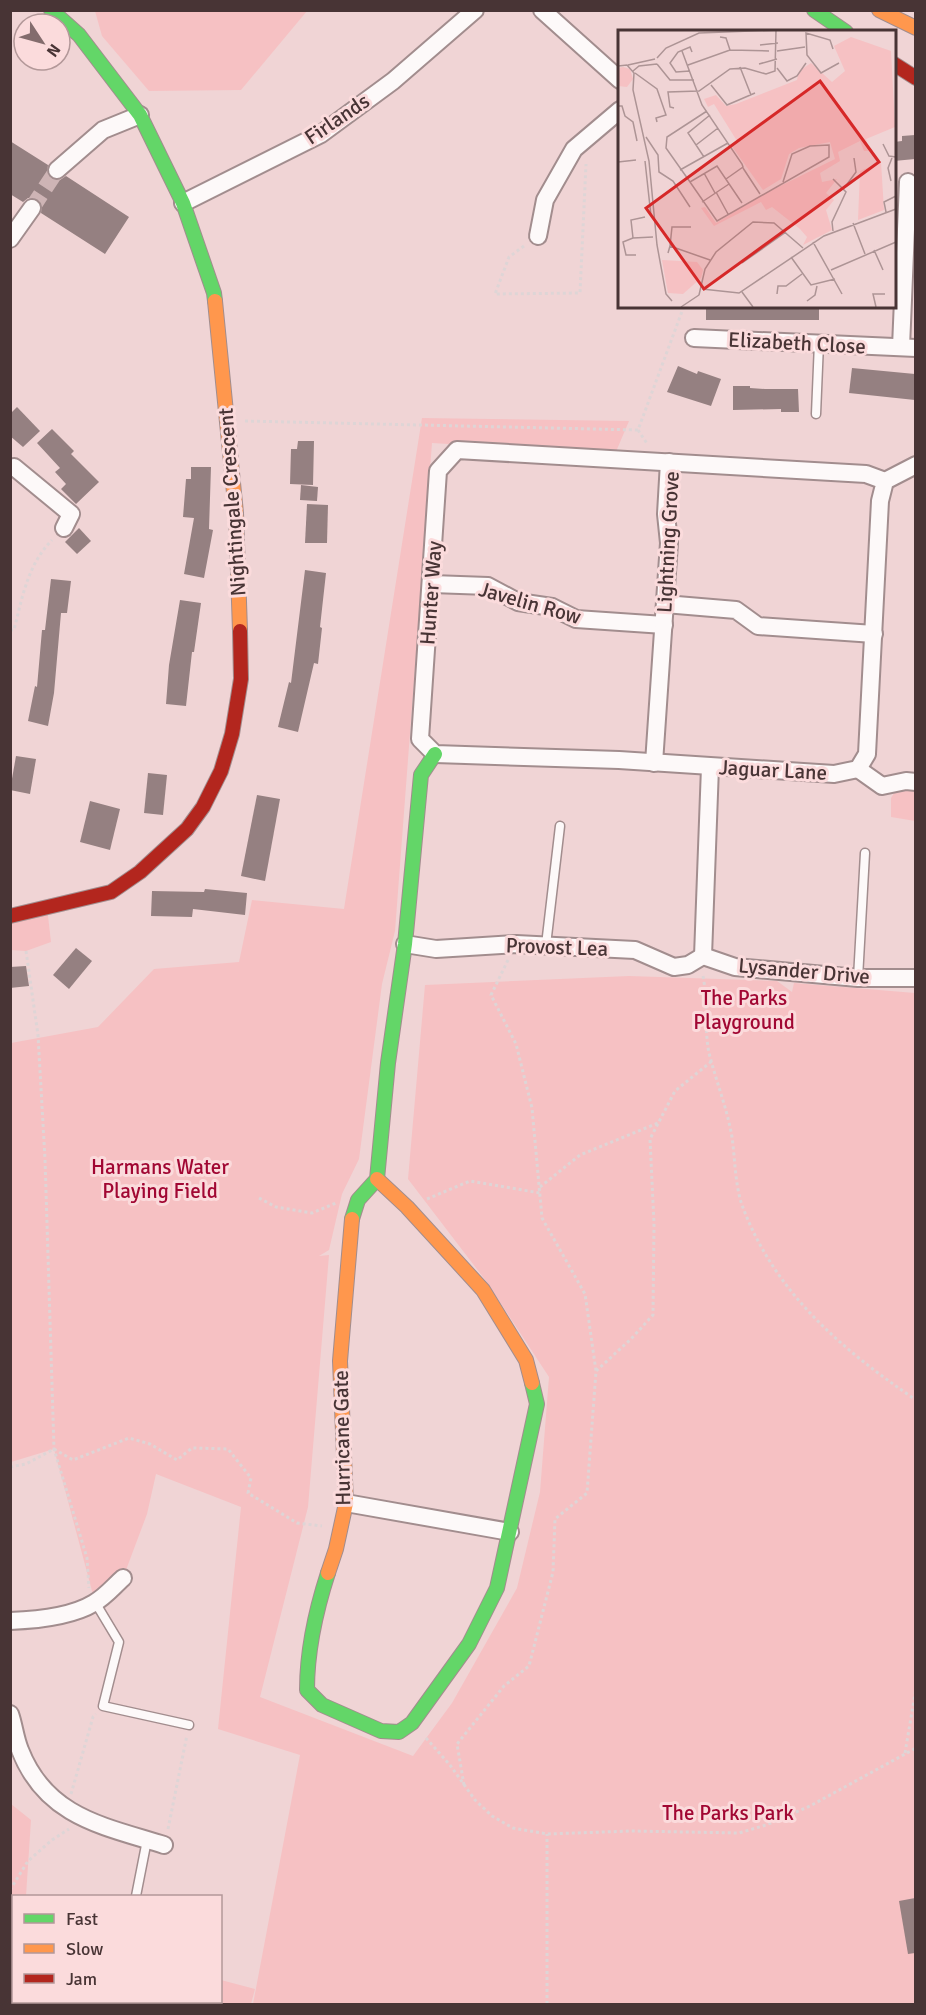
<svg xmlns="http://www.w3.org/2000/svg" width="926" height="2015" font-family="Signika,sans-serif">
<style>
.green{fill:#f6c1c3}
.building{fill:#958081}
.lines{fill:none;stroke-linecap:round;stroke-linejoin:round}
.street-tunnel{stroke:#ceb4b5;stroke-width:16;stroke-dasharray:16 8;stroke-linecap:butt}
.lane-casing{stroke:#a28d8e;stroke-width:11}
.street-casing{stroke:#a28d8e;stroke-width:20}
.fast-casing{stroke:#a28d8e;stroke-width:16}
.slow-casing{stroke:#a28d8e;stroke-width:16}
.jam-casing{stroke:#a28d8e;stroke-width:16}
.path{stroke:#ded5d6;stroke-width:3;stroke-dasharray:3 3;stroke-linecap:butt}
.lane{stroke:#fdf9f9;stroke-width:8}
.street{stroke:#fdf9f9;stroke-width:16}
.fast{stroke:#63d668;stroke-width:14}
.slow{stroke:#ff974d;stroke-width:14}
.jam{stroke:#b3261e;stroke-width:14}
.labels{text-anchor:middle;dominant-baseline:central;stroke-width:6;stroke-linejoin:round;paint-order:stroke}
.street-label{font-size:21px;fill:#483435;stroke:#fbdbdc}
.park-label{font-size:21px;fill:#a10733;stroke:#fbdbdc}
.inset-road{fill:none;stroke:#ad9495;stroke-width:1.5}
.view{fill:#d62828;fill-opacity:0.15;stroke:#d62828;stroke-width:3}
.inset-edge{fill:none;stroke:#483435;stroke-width:3}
</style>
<rect width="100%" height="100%" fill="#f0d4d5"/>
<g class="green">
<path d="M95,11V10L307,11L241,90L149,91L102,36Z"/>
<path d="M422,418L629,421L615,454L432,443L395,931L382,984L359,1159L342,1194L329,1250L319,1256L329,1255L308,1507L260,1697L413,1756L452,1703L517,1588L540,1492L549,1377L486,1281L408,1179L425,985L629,976L777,981L792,992L794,983L915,993V2004H253L300,1755L218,1729L241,1507L156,1474L147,1514L123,1578L95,1602L54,1449L11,1462V1043L98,1027L154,969L239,962L252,900L344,909Z"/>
<path d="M915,789V821L891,817V798L894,793Z"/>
<path d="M47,907L51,942L26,951L11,950L10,916Z"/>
<path d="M11,1804L31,1820L26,1896H14V1962L11,1970Z"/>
<path d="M221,1980L255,1989L251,2004H143L144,2002H220Z"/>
</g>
<g class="building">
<path d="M915,135V159L894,161V142L902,141V136Z"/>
<path d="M10,141L48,165L47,173L53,180H60L66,176L129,217L105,254L41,213L42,204L38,199L28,198L23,202L10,194Z"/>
<rect x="706" y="306" width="113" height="14"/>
<path d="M678,366L697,374L698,371L721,379L711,406L667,392Z"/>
<path d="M852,368L915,374V400L849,393Z"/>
<path d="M733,386H750V388L765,389H798L799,412H781V409L733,410Z"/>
<path d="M17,407L40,431L23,447L10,436V414Z"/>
<path d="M52,429L74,451L71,454L99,482L76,504L61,489L66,484L55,472L60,468L37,443Z"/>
<path d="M298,441H314L313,485L290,484L291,449H297Z"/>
<path d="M191,467H211L209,529L213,530L204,578L184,574L194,518L183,517L186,479H191Z"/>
<path d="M301,485L318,487L317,501L300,500Z"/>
<path d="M307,504L328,505L327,543H305Z"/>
<path d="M79,528L91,541L77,554L65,542Z"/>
<path d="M305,570L326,573L320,627L322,628L318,664L314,663L298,732L278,727L289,682L291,683Z"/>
<path d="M51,579L71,581L67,613H61L54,693L48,726L28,721L35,686L37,687L42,630H45Z"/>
<path d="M180,600L201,603L194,652H192L186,706L166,704L169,665Z"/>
<path d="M16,756L36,759L30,794L10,790Z"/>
<path d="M148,773L167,775L163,815L144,813Z"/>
<path d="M257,795L280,799L265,881L241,876Z"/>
<path d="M90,801L120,809L110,850L80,842Z"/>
<path d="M205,889L247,893L245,915L193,909L192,917L151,916L152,891L204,892Z"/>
<path d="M76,948L92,961L69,989L53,975Z"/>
<path d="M26,966L29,986L10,988V967Z"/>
<path d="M915,1898V1953L908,1954L899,1901Z"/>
</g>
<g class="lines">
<path class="street-tunnel" d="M32,208L57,170"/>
<defs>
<g id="lane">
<path d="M816,414L819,343"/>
<path d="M546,945L560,826"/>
<path d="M858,978L865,853"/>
<path d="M95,1602L119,1642L103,1706L189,1725"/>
<path d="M136,1896L147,1840"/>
</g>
<g id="street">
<path d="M542,10L620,80"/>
<path d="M57,170L103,130L140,115"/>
<path d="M183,203L321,134L393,81L475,10"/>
<path d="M538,236L545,200L574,149L620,110"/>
<path d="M10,239L32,208"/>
<path d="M694,338L916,348"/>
<path d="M901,347L908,182"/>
<path d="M10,468L14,467L71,514L64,528"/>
<path d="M885,481L866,474L457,450L438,471L420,739L435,754L619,760L834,774L858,769L867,754L880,501L885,481L916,465"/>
<path d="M432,584L488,586L518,602L552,607L576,619L664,625"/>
<path d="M665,604L736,610L758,626L874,634"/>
<path d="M654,763L669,543L666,514L669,462"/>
<path d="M710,767L703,956L735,967L858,978H916"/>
<path d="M858,769L882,786L906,781L916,782"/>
<path d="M405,944L436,949L516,944L635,950L674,967L688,965L703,956"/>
<path d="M346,1503L510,1532"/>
<path d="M10,1621C37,1620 71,1617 94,1603C105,1597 114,1586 123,1578"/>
<path d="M10,1714C14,1725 15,1738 20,1750C46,1817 103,1826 164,1845"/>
<path d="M107,2004L108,2002"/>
</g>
<g id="fast">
<path d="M51,10L79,35L140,115L183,203L214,293L215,301"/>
<path d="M814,10L846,32"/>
<path d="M352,1219L358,1200L377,1179L388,1063L405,944L421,775L435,754"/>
<path d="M328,1573C316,1610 307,1650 307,1690L322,1705L381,1731L399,1732L412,1723L469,1644L497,1588L537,1404L532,1383"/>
</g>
<g id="slow">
<path d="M879,10L916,28"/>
<path d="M215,301L236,513L240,631"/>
<path d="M377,1179L407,1207L483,1290L526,1360L532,1383"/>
<path d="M328,1573L336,1549L346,1503L340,1361L352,1219"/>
</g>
<g id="jam">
<path d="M894,64L916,78"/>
<path d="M10,916L111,892L140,872L187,829L203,807L221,771L232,734L241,679L240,631"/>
</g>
</defs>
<use href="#lane" class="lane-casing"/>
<use href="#street" class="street-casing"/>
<use href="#fast" class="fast-casing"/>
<use href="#slow" class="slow-casing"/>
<use href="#jam" class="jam-casing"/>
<g class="path">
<path d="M524,246L509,257L495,294L580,293L586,164"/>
<path d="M245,421L638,430L684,306"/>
<path d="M638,430L648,445"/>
<path d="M10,630H14C22,598 28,564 52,540"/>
<path d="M26,951L38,1035L45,1159L54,1449L87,1558L89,1588"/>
<path d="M508,960L491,995L516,1044L532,1108L542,1218L585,1294L596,1371"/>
<path d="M703,976C708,1001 704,1028 709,1053C716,1081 727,1108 732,1137C735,1158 735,1185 742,1205C774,1292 841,1349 916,1400"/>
<path d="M540,1187L580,1155L658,1123"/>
<path d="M259,1198L276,1207L312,1213L336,1203"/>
<path d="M427,1199L470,1181L540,1193"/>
<path d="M10,1467L26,1464L54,1449L73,1460L129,1438L150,1444L177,1460L192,1448L228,1449L251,1478L248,1493L297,1523L322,1526"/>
<path d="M426,1738L450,1765L475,1800L492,1816L513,1828L547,1834L632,1831L739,1833L766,1825L810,1806L916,1748"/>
<path d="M905,1753L916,1688"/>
<path d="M464,1785L457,1744L504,1686L529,1666L553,1572L555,1519L587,1493L596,1371L631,1339L653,1315L654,1223L650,1139L675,1091L712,1061"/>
<path d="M71,1794L93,1717L96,1714"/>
<path d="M168,1829L187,1735"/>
<path d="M10,1890L28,1861L52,1840L69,1829"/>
<path d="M547,2004V1834"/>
</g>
<use href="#lane" class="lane"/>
<use href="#street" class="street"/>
<use href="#fast" class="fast"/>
<use href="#slow" class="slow"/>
<use href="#jam" class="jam"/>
</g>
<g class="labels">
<g class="street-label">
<text transform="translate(337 119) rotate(-34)">Firlands</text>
<text transform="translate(797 343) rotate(3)">Elizabeth Close</text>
<text transform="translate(232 502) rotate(-94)">Nightingale Crescent</text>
<text transform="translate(668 542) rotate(-87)">Lightning Grove</text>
<text transform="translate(431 593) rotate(-86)">Hunter Way</text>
<text transform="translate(530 603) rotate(16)">Javelin Row</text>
<text transform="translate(773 770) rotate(3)">Jaguar Lane</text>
<text transform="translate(557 947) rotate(2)">Provost Lea</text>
<text transform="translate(804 971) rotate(5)">Lysander Drive</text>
<text transform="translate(342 1438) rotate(-91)">Hurricane Gate</text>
</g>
<g class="park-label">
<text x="744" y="998">The Parks<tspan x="744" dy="24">Playground</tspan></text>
<text x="160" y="1167">Harmans Water<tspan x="160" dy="24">Playing Field</tspan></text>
<text x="728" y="1813">The Parks Park</text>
</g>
</g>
<g transform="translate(618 30)">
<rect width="278" height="278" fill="#f0d4d5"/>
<path d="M233,7L273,21L277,97L248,109L251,121H246L242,111L220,122L222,131L202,143L204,152L219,149L208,163L216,170L208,180L214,200L185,215L189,207L182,199L154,177L148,180L143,172L96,196L83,178L87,177L98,193L142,166L217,129L212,112L181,118L171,124L163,149L145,160L113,115L119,111L96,74L90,77L86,69L98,65L108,76L118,74L179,50L181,41L193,33L214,52L227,41L216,16ZM5,37L12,39L15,49L9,57L0,56V38ZM263,132L266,180L240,190L242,141ZM44,230L79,232L85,240L83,248L65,264L50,263Z" fill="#f6c1c3"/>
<path class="inset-road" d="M102,7L108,8L112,20M142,15L160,13M215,19L212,10L188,3L189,25L203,43L221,33M64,21L84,75L124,134L125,137L108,149M159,21L187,17M39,28L48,18L81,3L161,0M39,34L52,50H76M141,34L159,29M10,35L37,29M70,35L112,20L151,21M0,36L9,35L16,43L15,60L31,131L39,215L48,264L54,271M122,37L133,65M159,38L169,51L179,46L188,33M15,41L21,36L39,34M72,41L58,42L52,33L60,22L72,17L74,22M17,43L39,59L48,85L38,88L39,92M93,55L109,75L137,63M0,76H4L7,86L15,92L19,111M56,78L52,77L50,62L81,61L112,39L127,38L148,44L157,41L158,0M89,81L49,107L48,118L72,152L99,136L124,173M28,107L40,125L41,142L55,151L72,177M265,114L271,126L278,127M78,115L100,98M86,127L70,103L92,85M27,131L33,186M0,132L18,130M125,138L142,164M62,140L110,113M86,143L97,163M273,151L270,138L274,128M72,152L99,191L211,127V115L192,116L174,124L165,152M227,157L238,142L236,128M98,162L110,184M84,172L111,154M268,182L266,172L278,166M235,193L247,224M215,201L214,192L228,162L215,149M15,208L35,207M195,212L224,264M52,216L54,197H73M256,220L265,240M50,223L52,216L92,230M18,225H8L5,212L15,208L13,190L27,187M173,227L193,255L217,249M124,233L168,202M213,240L278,212M84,259L121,263L206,206L278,179M124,262L135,277M159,264L160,256H168L184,244M81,265L87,239L98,222L135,192L156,193L185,218M189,271L197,265L199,256M63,277L81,265M258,277L255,264H267"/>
<path class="view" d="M202,51L261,132L86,259L28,178Z"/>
<rect width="278" height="278" class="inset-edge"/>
</g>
<rect width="926" height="2015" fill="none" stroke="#483435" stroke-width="24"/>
<rect x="12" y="1895" width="210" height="108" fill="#fbdbdc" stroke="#b39899" stroke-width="1.5"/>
<rect x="24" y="1914" width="30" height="9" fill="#63d668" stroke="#b39899" stroke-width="1.5"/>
<text x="66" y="1925" font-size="18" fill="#483435">Fast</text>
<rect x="24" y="1944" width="30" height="9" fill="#ff974d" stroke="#b39899" stroke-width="1.5"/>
<text x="66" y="1955" font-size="18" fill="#483435">Slow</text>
<rect x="24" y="1974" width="30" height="9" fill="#b3261e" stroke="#b39899" stroke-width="1.5"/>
<text x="66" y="1985" font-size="18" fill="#483435">Jam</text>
<g transform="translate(42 42) rotate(126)"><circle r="28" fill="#fbdbdc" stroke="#b39899" stroke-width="1.5"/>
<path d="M0-4.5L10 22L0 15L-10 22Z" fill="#836c6d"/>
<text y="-9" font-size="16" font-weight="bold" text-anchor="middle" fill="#483435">N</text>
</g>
</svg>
